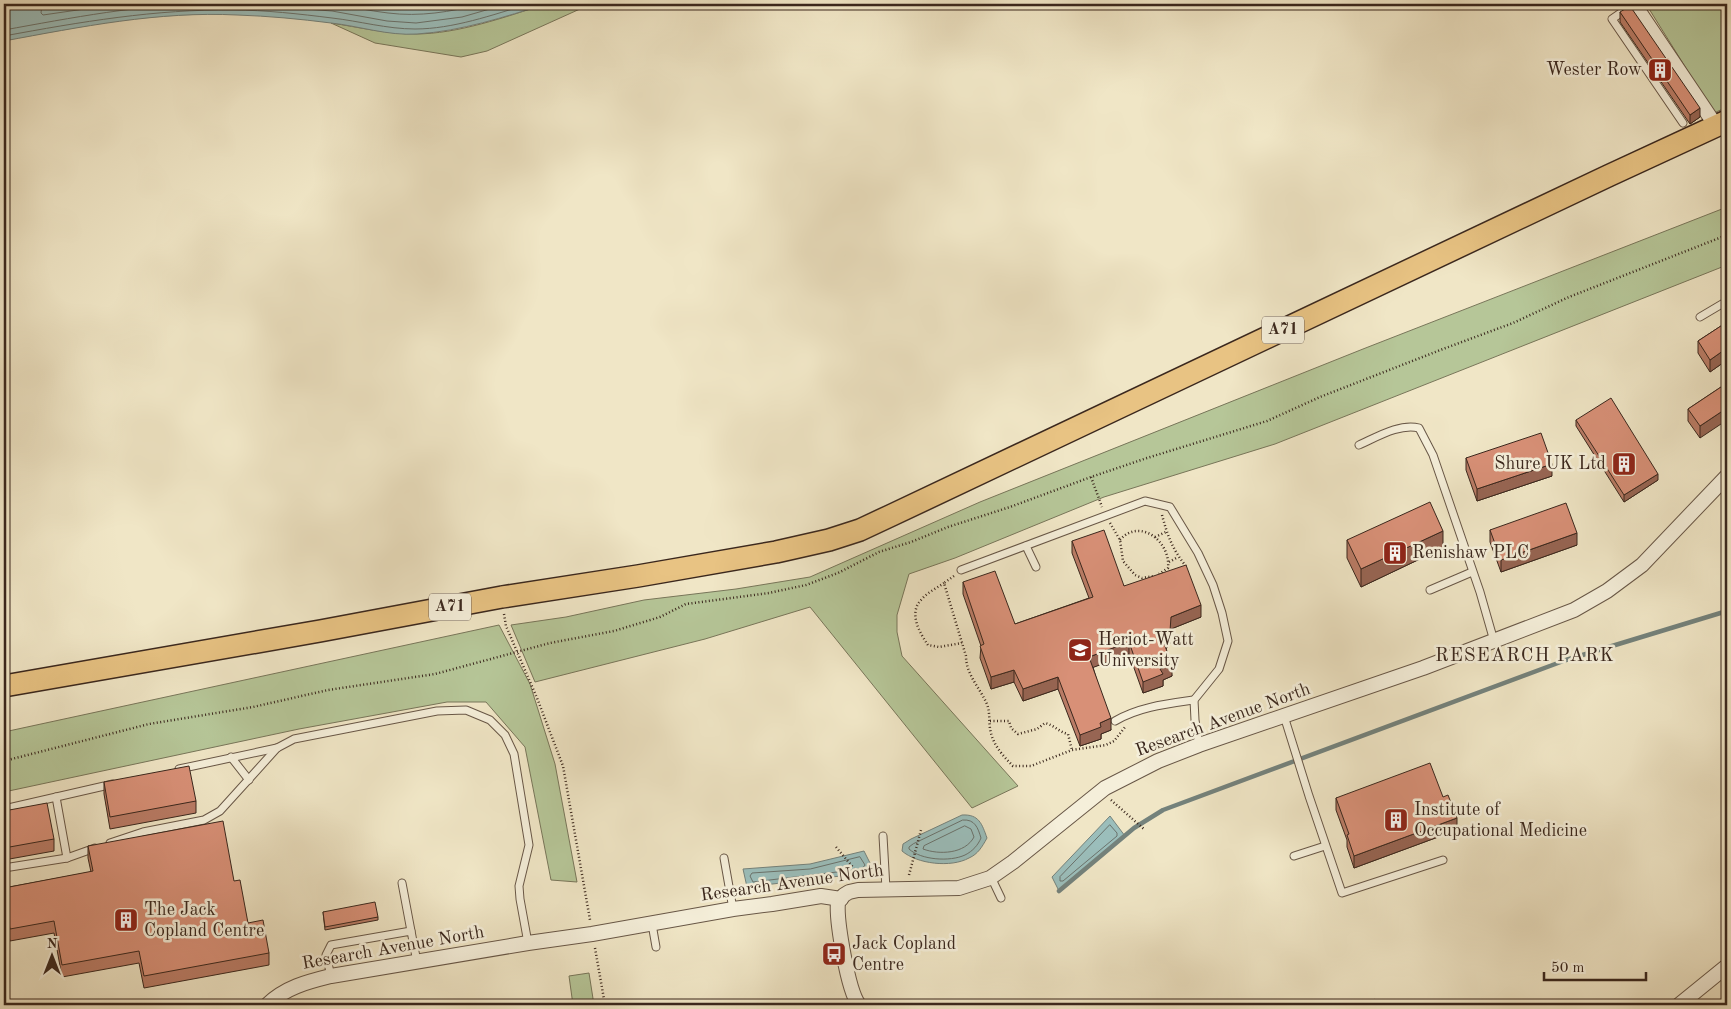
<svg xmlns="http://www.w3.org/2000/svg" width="1731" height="1009" font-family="'Old Standard TT',serif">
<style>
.green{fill:#b6c698;stroke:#78765a}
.water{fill:#9bbebb;stroke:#74827c}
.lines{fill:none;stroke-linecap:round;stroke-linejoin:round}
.shore{stroke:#6a726c;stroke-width:1}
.stream{stroke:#74827c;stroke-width:4.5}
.lane-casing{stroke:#685747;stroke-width:9}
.street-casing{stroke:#685747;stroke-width:16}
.primary-casing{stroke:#3a271d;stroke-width:24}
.path{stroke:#3a271d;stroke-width:2.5;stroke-dasharray:1 2.5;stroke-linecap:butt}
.lane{stroke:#f5efda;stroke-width:7}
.street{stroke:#f5efda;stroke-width:14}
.primary{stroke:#e8c383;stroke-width:21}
.wall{fill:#ba7c66;stroke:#3a271d}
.shaded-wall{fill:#976553;stroke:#3a271d}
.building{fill:#d89077;stroke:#3a271d}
.labels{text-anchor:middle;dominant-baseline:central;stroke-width:5;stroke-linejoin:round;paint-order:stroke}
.shield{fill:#f5efda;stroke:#726356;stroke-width:1}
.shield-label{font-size:16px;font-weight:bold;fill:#3a271d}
.poi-label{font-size:18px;fill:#3a271d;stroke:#f5efda;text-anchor:start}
.street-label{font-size:18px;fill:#3a271d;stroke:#f5efda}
.neighbourhood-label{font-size:19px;letter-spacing:1px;fill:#3a271d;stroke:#f5efda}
</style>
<rect width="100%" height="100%" fill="#f0e6c6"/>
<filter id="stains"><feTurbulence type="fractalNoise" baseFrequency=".004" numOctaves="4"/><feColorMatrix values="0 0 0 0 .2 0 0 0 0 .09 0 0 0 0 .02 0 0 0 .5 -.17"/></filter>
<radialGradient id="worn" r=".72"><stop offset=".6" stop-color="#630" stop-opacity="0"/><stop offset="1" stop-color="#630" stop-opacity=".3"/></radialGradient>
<g class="green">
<path d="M546,4H591L487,51L461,57L375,43L331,23C358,27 387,34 415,34C458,34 505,17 546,4Z"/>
<path d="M1646,4H1718L1727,9V107L1714,113Z"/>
<path d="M1727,207V265L1275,444L1104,497L955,558L909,574L897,615V632L902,656L1018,786L972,808L810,607L705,639L535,682L511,625L566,617L644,600L736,589L810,577L980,502L1363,349Z"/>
<path d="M499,625L530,684L555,764L577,882L551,880L525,747L486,702H447L299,729L4,792V732Z"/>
<path d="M589,973L594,1005H573L569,976Z"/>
</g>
<g class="water">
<path d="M35,4H384L441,6L447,4H546C504,17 462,31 417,34C388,36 359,26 331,23C300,19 268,16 237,15C159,11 80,27 4,41V10Z"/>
<path d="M962,815C979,814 982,824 987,838C982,847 978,854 969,858C951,868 917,864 902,851L903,844L911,839Z"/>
<path d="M1110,816L1125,836L1059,891L1052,877Z"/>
<path d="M864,851L871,865L866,873L747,887L743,869L810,864Z"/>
</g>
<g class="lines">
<g class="shore">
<path d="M42,4L41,13L43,15L119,4"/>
<path d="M238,4L332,11L387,21L416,23L462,17L507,4"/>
<path d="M330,4C350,6 369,11 388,13C419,17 451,12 481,4"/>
<path d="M4,30C71,18 141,4 210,4"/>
<path d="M4,36C80,22 156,9 233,10C265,10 300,14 332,18C359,21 387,29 415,29C453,29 492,15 529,4"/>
<path d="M963,820C975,819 978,828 981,838C978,845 973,851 965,855C950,862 921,860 909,849V847L913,844Z"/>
<path d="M1110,825L1117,833V836L1063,881H1060V877Z"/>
<path d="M965,826L971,829L974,837C965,854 939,855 923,849L924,846Z"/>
<path d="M860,857L865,865L862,869L753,882L750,876L752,873L810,869Z"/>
</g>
<path class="stream" d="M1059,891L1134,828L1163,810L1566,660L1727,611"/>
<defs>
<g id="lane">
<path d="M1628,8L1612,19L1683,123"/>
<path d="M1700,317L1727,301"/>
<path d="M1359,445C1377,437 1400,423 1419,428L1433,455L1480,592L1494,641"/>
<path d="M1026,546L1036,567"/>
<path d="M961,570L1145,501L1170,507L1198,553L1213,585L1222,613L1228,641L1219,669L1194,700L1195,720L1199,745"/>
<path d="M1430,590L1472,572"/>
<path d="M1284,716L1309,796L1342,893L1443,860"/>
<path d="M1115,721C1139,707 1166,704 1194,700"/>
<path d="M231,757L249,780"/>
<path d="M179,769L277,748"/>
<path d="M56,797L67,858"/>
<path d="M4,809L113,784"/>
<path d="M883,836L886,889"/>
<path d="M110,843L143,832L204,820L220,811L277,748L294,739L437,711L466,710L490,720L505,735L514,754L529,845L519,886L520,899L528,943"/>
<path d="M1294,856L1325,846"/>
<path d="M724,858L733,909"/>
<path d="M4,868L67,858L95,848"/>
<path d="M991,877L1001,898"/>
<path d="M402,883L411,931"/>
<path d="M652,924L656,947"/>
<path d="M331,976L326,955L331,945L411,931L417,962"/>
</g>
<g id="street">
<path d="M1634,4L1716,126"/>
<path d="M267,1005C286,987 307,982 331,976L528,943L592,934L733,909L772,904L821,896L841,899"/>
<path d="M859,1005C848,991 836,920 838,902L844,895L849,892L858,890L959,888L990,878L1013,862L1105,788L1158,761L1199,745L1423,668L1574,610L1607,591L1642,565L1727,476"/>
<path d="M1679,1005L1727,966"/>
</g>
<path id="primary" d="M4,686L320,631L502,597L638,576L776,552L829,540L860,530L892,515L1608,176L1727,121"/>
</defs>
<use href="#lane" class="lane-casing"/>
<use href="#street" class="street-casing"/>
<use href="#primary" class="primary-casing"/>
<g class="path">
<path d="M4,6L17,4"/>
<path d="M1091,477L1102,507"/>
<path d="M1162,515C1167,534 1173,551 1186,566"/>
<path d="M1110,523L1120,540L1123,561L1135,575L1142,578L1154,576"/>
<path d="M1155,537L1166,532"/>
<path d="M1120,540C1140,517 1171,542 1168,568L1159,574"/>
<path d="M1169,562L1178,557"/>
<path d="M954,576L944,583L966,656C966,674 979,687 986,702C991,712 988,723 991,733C994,746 1004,757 1013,766H1031L1072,750L1106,745L1114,741L1125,727"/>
<path d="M944,583C937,588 928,592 922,599C908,612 919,632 928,645L939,647L962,643"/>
<path d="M504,614L506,626L537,698L563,766L590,920"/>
<path d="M990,721H1009L1011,728L1018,734L1037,729L1045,723C1054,725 1059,732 1068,734L1072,750"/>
<path d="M4,761L149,724L253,707L328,690L435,674L550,643L614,631L660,617L686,604L769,593L806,585L838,573L879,552L911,542L948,527L1010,507L1091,477L1147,458L1267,421L1320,397L1443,349L1513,323L1569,297L1727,235"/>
<path d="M1111,800L1145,830"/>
<path d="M836,847L861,877"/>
<path d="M909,875L921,830"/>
<path d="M595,948L605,1005"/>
</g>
<use href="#lane" class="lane"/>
<use href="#street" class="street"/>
<use href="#primary" class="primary"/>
</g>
<g class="wall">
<path d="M1620,12L1700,117L1690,124L1620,22Z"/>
<path d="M1727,322V360L1710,372L1698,353V341Z"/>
<path d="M1727,383L1700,438L1688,421V409Z"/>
<path d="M1576,420L1658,480L1624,502L1576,426Z"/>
<path d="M1466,458L1552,476L1477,501L1466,470Z"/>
<path d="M1490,530L1577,545L1501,572L1490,542Z"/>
<path d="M1347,540L1443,548L1361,587L1347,558Z"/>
<path d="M1072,541L1124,586L1201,617L1171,629L1170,643L1166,649L1172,676L1163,680V686L1143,693L1129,654L1093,667L1111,730L1101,734V739L1080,746L1058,689L1023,701L1014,682L991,689L980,658L981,646L963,594V582L1015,624L1089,598L1072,553Z"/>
<path d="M104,782L196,801V813L110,829L104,794Z"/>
<path d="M1443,797L1457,830L1354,868L1347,847V840L1336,810V798Z"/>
<path d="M4,811L54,839V851L4,860Z"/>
<path d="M88,846L234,881L248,923L269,953V965L144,988L139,963L62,977L54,933L10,941L4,908V888L91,872L88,858Z"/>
<path d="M323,912L378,917V920L325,930Z"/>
</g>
<g class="shaded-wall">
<path d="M1700,108V117L1690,124V115Z"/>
<path d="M1727,348V360L1710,372V360Z"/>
<path d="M1727,408V420L1700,438V426Z"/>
<path d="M1552,464V476L1477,501V489Z"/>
<path d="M1658,474V480L1624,502V495Z"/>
<path d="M1443,531V548L1361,587V569Z"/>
<path d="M1577,533V545L1501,572V560Z"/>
<path d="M1201,605V617L1171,629L1170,643L1163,653V641L1171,617Z"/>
<path d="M1129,642V654L1089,669V657Z"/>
<path d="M1172,664V676L1163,680V686L1143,693V682L1160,669Z"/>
<path d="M1014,670V682L991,689V677Z"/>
<path d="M1058,677V689L1023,701V689Z"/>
<path d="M1111,718V730L1101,734V739L1080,746V735L1100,723Z"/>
<path d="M1457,818V830L1354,868V856Z"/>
</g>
<g class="building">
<path d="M1630,6L1700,108L1690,115L1620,12Z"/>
<path d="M1727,322V348L1710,360L1698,341Z"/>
<path d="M1727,383V408L1700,426L1688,409Z"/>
<path d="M1611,398L1658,474L1624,495L1576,420Z"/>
<path d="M1541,433L1552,464L1477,489L1466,458Z"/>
<path d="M1430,502L1443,531L1361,569L1347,540Z"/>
<path d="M1566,503L1577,533L1501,560L1490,530Z"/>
<path d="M1104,530L1124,586L1186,565L1201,605L1171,617L1170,631L1163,641L1172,664L1160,669L1163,674L1143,682L1129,642L1089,657L1111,718L1100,723L1101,727L1080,735L1058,677L1023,689L1014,670L991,677L980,646L984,644L963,582L995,571L1015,624L1093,597L1072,541Z"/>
<path d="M1430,763L1443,797L1448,795L1457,818L1354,856L1347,835L1349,834L1336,798Z"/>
<path d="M189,766L196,801L110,817L104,782Z"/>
<path d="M47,803L54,839L4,848V811Z"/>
<path d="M223,821L234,881L240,880L248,923L263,920L269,953L144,976L139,951L62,965L54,921L10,929L4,896V888L93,871L88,846Z"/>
<path d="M375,902L378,917L325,927L323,912Z"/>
<path d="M1375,999L1380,1005H1368Z"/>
</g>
<defs>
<symbol id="building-square" viewBox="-11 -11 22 22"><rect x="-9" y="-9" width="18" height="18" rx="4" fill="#8f2418" stroke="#f5efda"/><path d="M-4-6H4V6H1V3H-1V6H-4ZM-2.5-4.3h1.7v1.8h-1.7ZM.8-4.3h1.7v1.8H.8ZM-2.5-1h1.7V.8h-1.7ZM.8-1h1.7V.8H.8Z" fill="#fff"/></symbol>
<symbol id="university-square" viewBox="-11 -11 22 22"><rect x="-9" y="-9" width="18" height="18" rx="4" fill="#8f2418" stroke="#f5efda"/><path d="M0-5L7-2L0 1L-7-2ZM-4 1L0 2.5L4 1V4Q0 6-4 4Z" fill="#fff"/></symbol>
<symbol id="bus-square" viewBox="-11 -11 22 22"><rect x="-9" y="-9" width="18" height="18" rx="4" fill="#8f2418" stroke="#f5efda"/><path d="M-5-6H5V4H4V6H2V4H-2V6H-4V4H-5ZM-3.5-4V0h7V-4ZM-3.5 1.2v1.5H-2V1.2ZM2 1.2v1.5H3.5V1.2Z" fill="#fff"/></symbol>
</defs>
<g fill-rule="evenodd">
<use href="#building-square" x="1646" y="56" width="28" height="28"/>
<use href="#building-square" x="1610" y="450" width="28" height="28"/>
<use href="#building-square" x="1381" y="539" width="28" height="28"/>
<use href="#university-square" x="1066" y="636" width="28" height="28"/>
<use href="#building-square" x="1382" y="806" width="28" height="28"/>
<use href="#building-square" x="112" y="906" width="28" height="28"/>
<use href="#bus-square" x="820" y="940" width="28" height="28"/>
</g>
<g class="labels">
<g class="shield">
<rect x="1262" y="316.5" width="42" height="27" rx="4"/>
<rect x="429" y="593.5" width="42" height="27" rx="4"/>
</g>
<g class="shield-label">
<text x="1283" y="330">A71</text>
<text x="450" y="607">A71</text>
</g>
<g class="poi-label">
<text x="1642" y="70" text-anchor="end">Wester Row</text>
<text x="1606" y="464" text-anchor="end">Shure UK Ltd</text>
<text x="1412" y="553">Renishaw PLC</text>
<text x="1098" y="640">Heriot-Watt<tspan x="1098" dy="21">University</tspan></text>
<text x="1414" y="810">Institute of<tspan x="1414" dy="21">Occupational Medicine</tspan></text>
<text x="144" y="910">The Jack<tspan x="144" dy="21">Copland Centre</tspan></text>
<text x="852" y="944">Jack Copland<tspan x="852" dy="21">Centre</tspan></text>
</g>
<g class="street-label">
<text transform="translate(1223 720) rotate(-20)">Research Avenue North</text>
<text transform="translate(792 883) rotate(-8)">Research Avenue North</text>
<text transform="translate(393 948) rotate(-10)">Research Avenue North</text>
</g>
<g class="neighbourhood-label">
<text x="1525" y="656">RESEARCH PARK</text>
</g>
</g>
<rect width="1731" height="1009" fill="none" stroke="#f0e6c6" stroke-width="20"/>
<rect x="5" y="5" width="1721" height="999" fill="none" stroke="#3a271d" stroke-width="2.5"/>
<rect x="10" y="10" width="1711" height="989" fill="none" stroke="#3a271d"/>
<g transform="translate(52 956)" stroke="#f5efda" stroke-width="4" paint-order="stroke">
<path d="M0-4L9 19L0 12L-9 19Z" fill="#3a271d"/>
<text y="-8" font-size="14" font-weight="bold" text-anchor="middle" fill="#3a271d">N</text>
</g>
<path d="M1544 972v8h102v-8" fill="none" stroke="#3a271d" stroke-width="2.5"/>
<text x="1551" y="972" font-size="15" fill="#3a271d" stroke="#f5efda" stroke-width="4" paint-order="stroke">50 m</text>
<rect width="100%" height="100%" filter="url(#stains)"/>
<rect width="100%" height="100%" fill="url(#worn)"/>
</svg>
